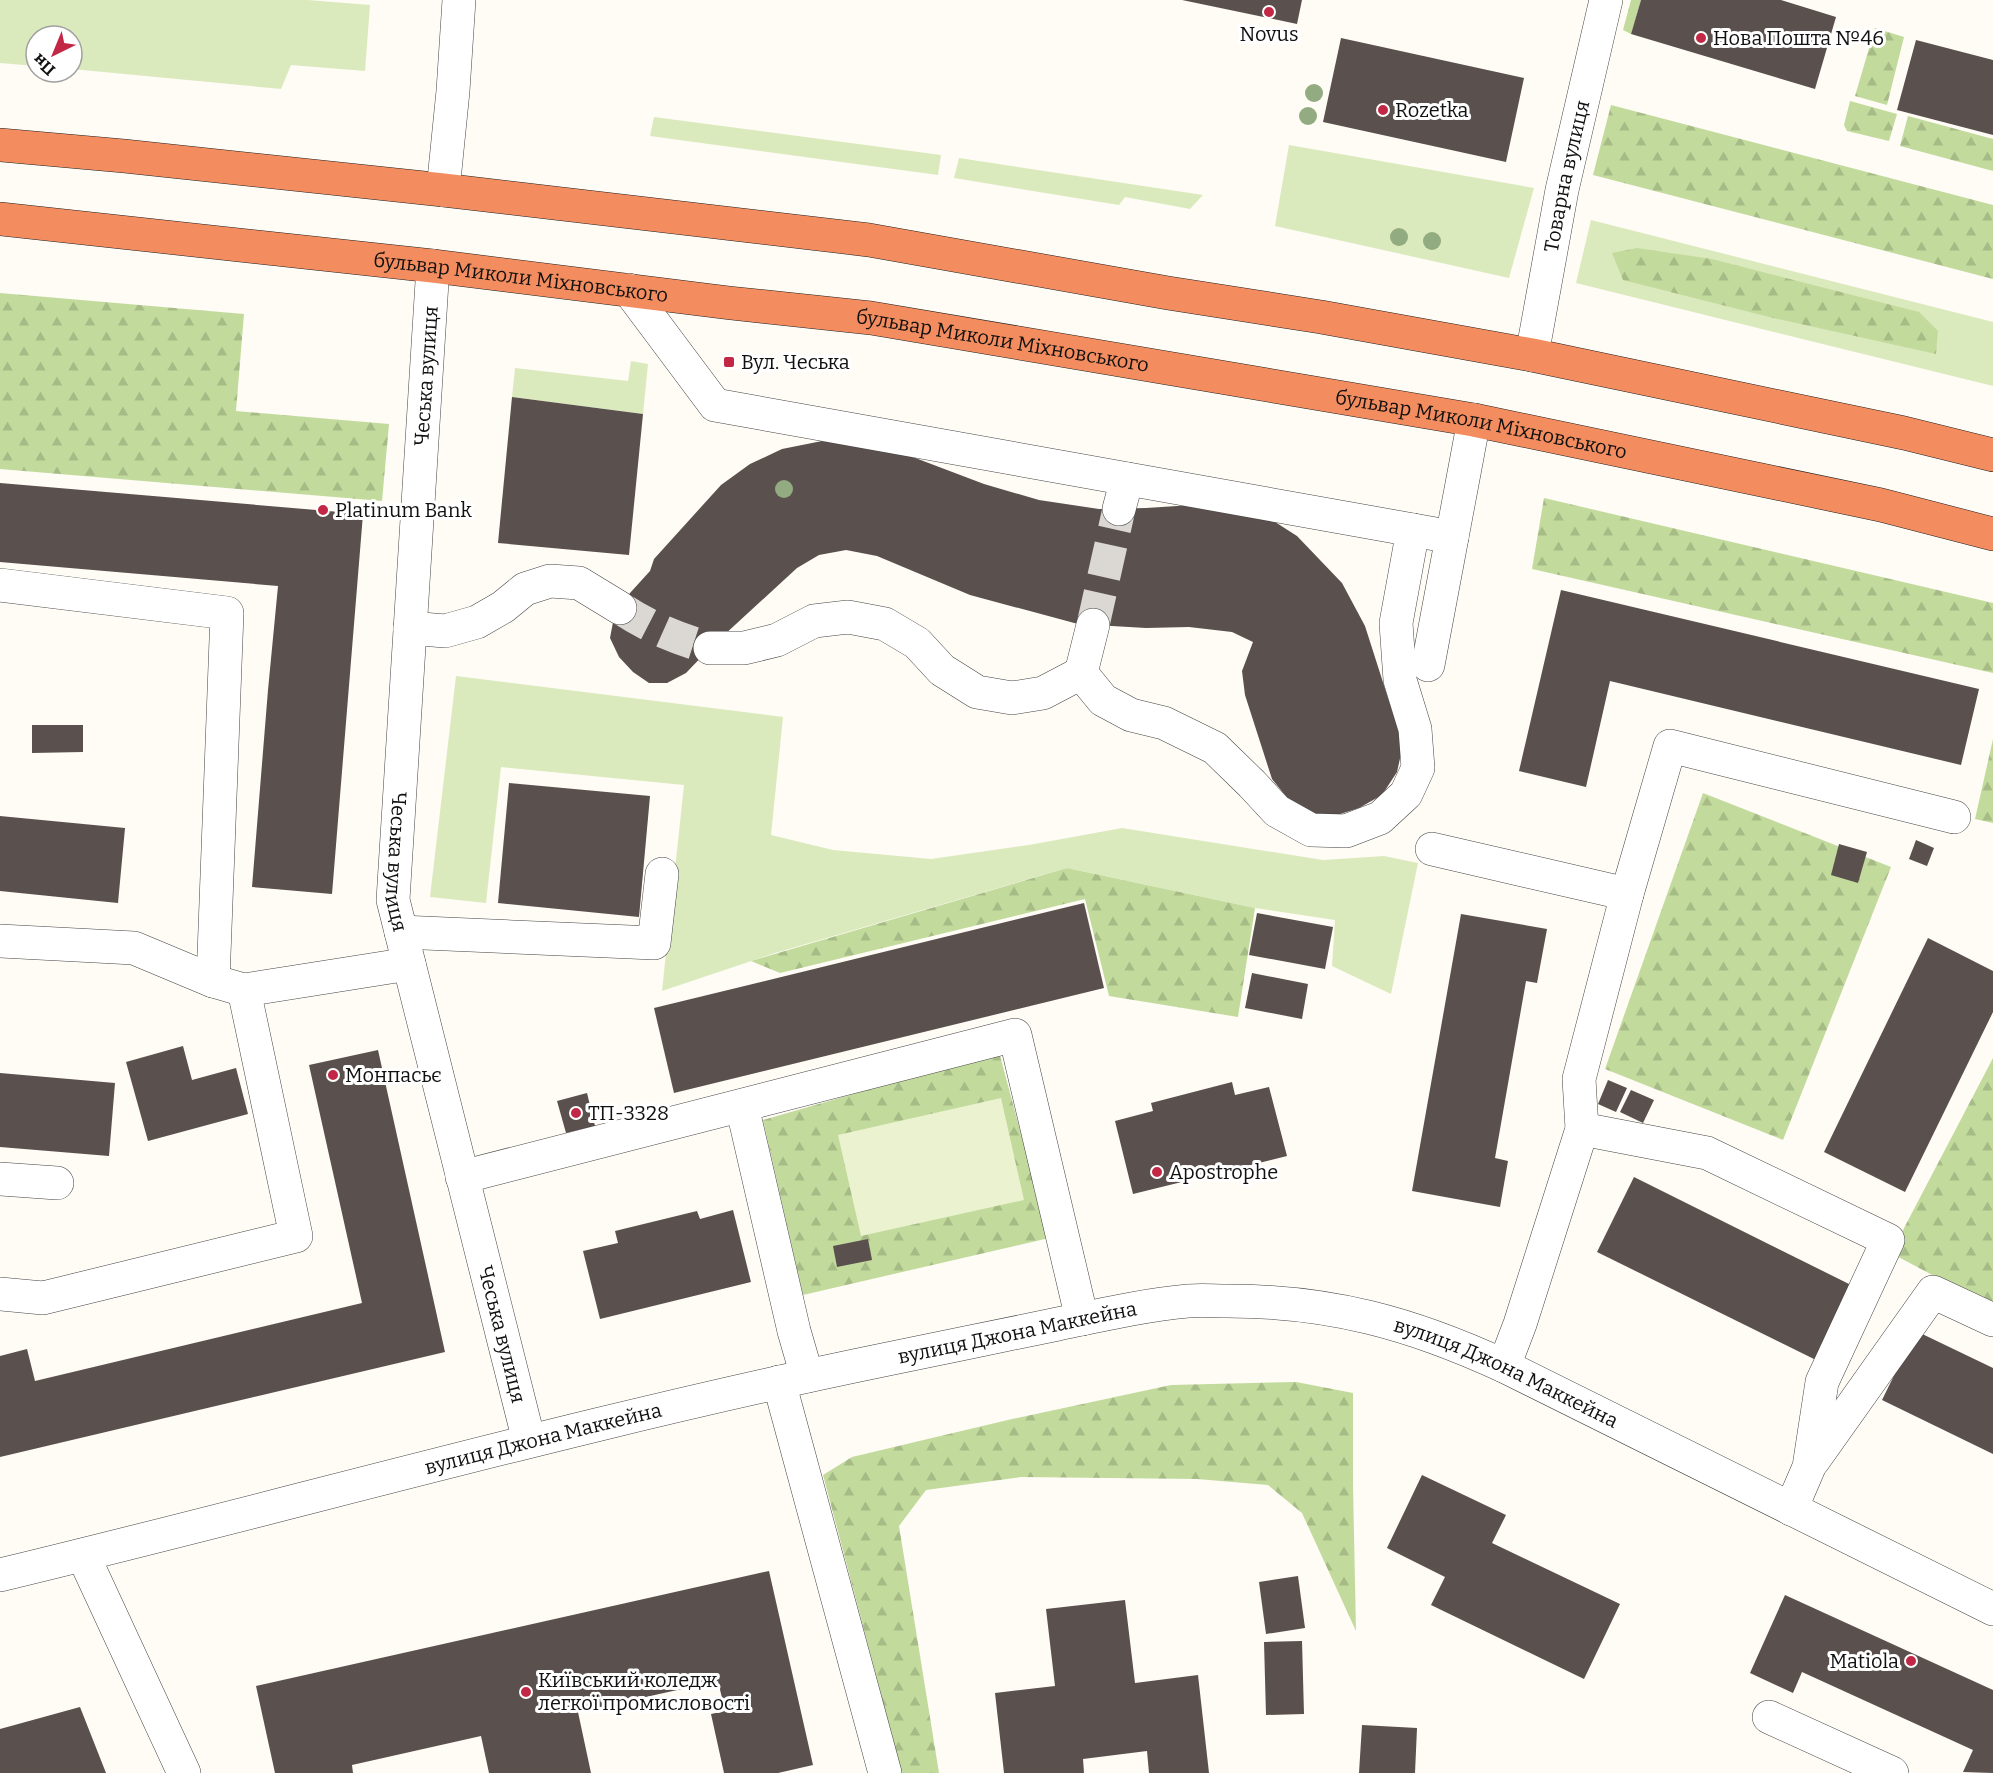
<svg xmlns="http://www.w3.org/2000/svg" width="1993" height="1773" font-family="Bitter,serif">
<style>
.grass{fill:#dbeabd}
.forest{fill:url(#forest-firs)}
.pitch{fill:#ebf2cf}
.building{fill:#5a504d}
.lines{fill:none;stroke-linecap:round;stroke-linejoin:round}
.minor-tunnel{stroke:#dbd8d3;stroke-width:33;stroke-dasharray:33 16;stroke-linecap:butt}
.minor-casing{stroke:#444;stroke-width:34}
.highway-casing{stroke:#222;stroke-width:34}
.minor{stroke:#fff;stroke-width:33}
.highway{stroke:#f38d5f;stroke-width:33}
.tree{fill:#93ab80}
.poi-dot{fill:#c22846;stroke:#fff;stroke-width:2}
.labels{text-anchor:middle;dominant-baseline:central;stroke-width:6;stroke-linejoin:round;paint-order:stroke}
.poi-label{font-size:20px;fill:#111;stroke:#fff;text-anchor:start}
.street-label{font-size:20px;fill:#111;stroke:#fff}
</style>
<defs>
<pattern id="forest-firs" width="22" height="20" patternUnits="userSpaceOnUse" patternTransform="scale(1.5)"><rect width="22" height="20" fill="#c2db9d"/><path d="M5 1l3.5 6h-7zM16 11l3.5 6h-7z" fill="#a6bb86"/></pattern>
</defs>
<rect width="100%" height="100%" fill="#fffbf5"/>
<g class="grass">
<path d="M0,0H308L370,5L365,71L291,65L281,89L72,69V36H36V66L0,63Z"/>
<path d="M654,117L941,155L938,175L650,136Z"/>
<path d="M1289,145L1534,188L1509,278L1275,226Z"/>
<path d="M959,158L1203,195L1190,209L1125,197L1119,205L954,178Z"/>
<path d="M1591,220L1993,322V386L1576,283Z"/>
<path d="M631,361L648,364L643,414L512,397L515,368L628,381Z"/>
<path d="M456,676L783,717L771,835L833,850L931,859L1029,845L1122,828L1323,860L1384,856L1418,863L1391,994L1332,966L1335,920L1255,908L1067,868L775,953L662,991L684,785L501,767L486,903L430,897Z"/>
</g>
<g class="forest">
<path d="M1631,0H1641L1631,34L1623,30Z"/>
<path d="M1875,28L1904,37L1887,105L1855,96Z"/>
<path d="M1850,101L1897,114L1889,141L1847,131L1844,125Z"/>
<path d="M1611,105L1993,205V279L1593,175Z"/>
<path d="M1908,116L1993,139V171L1900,146Z"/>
<path d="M1637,248L1712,259L1919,312L1938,331L1936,354L1773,318L1623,280L1612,253Z"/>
<path d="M0,293L244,314L236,411L389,424L382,501L0,469Z"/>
<path d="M1544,498L1993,603V673L1532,569Z"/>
<path d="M1993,739V823L1975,819Z"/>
<path d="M1703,793L1891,867L1783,1140L1605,1069Z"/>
<path d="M1067,868L1255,908L1238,1017L1109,996L1085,899L780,973L751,961Z"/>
<path d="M999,1052L1049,1238L803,1295L763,1120Z"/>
<path d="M1993,1058V1304L1992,1307L1891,1253Z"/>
<path d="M1296,1382L1353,1393V1486L1356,1631L1302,1513L1268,1485L1197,1479L1021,1477L926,1490L899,1526L939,1773H902L823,1475L852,1457L1012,1419L1171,1385Z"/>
</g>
<path class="pitch" d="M1001,1098L1024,1200L861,1236L838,1135Z"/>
<g class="building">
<path d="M1182,0H1302L1297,24Z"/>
<path d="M1641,0H1781L1836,17L1815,89L1631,34Z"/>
<path d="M1341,38L1524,78L1506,162L1323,122Z"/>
<path d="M1916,40L1993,60V135L1897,110Z"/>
<path d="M512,397L643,414L629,555L498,543Z"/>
<path d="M832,439L881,445L984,484L1039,500L1099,509L1146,508L1193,505L1269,518L1297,536L1342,583L1365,626L1403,745L1397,772L1382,795L1359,808L1334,816L1309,814L1289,800L1272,779L1245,695L1242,671L1253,642L1232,632L1189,627L1146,628L1078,624L970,595L877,556L846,550L819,555L797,568L710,648L686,673L667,683H649L633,672L619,657L610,638L614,617L630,593L650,571L654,559L721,485L750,464L782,449Z"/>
<path d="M0,483L363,514L332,894L252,887L268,690L278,586L0,562Z"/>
<path d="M1561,590L1979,689L1961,765L1610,681L1586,787L1519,771Z"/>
<path d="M32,725H83V752L32,753Z"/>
<path d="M509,783L650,796L639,917L498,903Z"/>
<path d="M0,816L125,828L118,903L0,891Z"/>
<path d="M1916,840L1934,848L1927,866L1909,859Z"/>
<path d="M1839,844L1867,852L1858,883L1831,875Z"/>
<path d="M1084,903L1104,988L674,1093L654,1008Z"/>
<path d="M1257,913L1333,927L1325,969L1249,955Z"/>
<path d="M1461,914L1547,929L1537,983L1526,981L1495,1158L1508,1161L1500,1207L1412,1191Z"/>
<path d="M1928,938L1993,971V1012L1905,1192L1824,1152Z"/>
<path d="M1252,973L1308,984L1302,1019L1245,1008Z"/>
<path d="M183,1046L192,1080L236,1068L248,1114L148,1141L126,1062Z"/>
<path d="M378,1050L445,1352L0,1457V1356L27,1349L35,1381L362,1303L309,1065Z"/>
<path d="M0,1073L115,1083L109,1156L0,1147Z"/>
<path d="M1608,1080L1627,1088L1616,1112L1598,1104Z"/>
<path d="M1232,1082L1235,1095L1269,1087L1287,1156L1133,1194L1115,1121L1153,1111L1151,1103Z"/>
<path d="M1631,1090L1654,1100L1643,1123L1620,1112Z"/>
<path d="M587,1093L595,1126L566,1133L557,1101Z"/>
<path d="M1634,1177L1855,1287L1818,1361L1597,1252Z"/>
<path d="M733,1210L751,1282L600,1319L583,1251L618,1243L615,1231L697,1211L700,1219Z"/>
<path d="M868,1239L872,1260L837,1267L833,1246Z"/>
<path d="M1916,1331L1993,1368V1454L1882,1400Z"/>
<path d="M1422,1475L1506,1515L1492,1543L1620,1604L1584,1679L1431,1605L1445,1577L1387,1548Z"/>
<path d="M769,1571L813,1765L778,1773H724L711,1714L725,1711L718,1681L578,1712L591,1773H489L481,1736L352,1765L353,1773H275L256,1686Z"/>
<path d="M1298,1576L1305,1628L1266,1634L1259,1582Z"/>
<path d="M1785,1595L1993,1690V1773L1963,1772L1973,1750L1802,1672L1793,1693L1750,1673Z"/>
<path d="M1125,1600L1135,1683L1198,1675L1209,1773H1149L1147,1751L1083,1759L1084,1773H1004L995,1693L1055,1686L1046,1609Z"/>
<path d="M1302,1641L1304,1714L1266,1715L1264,1642Z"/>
<path d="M80,1707L106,1773H0V1729Z"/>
<path d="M1362,1725L1417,1728L1415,1773H1359Z"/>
</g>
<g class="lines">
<g class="minor-tunnel">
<path d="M620,608C651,628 675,638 710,648"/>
<path d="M1093,625L1119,509"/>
</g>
<defs>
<g id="minor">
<path d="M443,190L453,91L459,0"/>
<path id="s1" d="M433,266L393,900L529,1441"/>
<path d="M629,290L715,405L1452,537"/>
<path id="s2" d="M1532,355L1562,190L1606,0"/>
<path d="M1119,509L1127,479"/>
<path d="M0,585L227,613L213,981"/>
<path d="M410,628L445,631L477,622L503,607L525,589L550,581L579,583L620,608"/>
<path d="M710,648H744L777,640L814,621L848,617L885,624L917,643L942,670L977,692L1012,698L1043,693L1081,673L1103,700L1131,715L1164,723L1215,748L1252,784L1277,811L1311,830L1346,831L1380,818L1406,794L1418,768L1415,729L1400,680L1396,623L1413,530"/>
<path d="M1428,665L1474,420"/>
<path d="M1081,673L1093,625"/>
<path d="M1432,849L1627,894L1579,1079L1582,1129L1520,1324L1504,1366"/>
<path d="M1627,894L1670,746L1954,817"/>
<path d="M401,932L654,943L662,874"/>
<path d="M0,941L134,948L213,981L244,990L409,964"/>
<path d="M742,1106L794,1331L807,1376"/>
<path d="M1582,1129L1707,1153L1888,1240L1822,1382L1809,1467L1791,1509"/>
<path d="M462,1177L1015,1035L1082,1319"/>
<path d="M0,1179L57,1183"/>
<path d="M0,1294L43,1298L296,1236L244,990"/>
<path d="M779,1382L885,1773"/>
<path d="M1813,1461L1933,1292L1993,1320"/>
<path d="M83,1555L184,1773"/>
<path id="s3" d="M0,1575C295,1504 586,1421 883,1360C941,1348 1000,1336 1058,1324C1101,1315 1144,1305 1188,1301C1201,1300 1214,1301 1227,1301C1330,1301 1411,1323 1504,1366L1993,1609"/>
<path d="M1769,1717L1892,1773"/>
</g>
<g id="highway">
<path d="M0,145L124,156L443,190L869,240L1168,293L1321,317L1532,355L1904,433L1993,455"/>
<path id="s4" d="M0,219L433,266L730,303L871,318L1474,420L1881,505L1993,534"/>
</g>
</defs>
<use href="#minor" class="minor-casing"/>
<use href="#highway" class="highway-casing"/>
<use href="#minor" class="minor"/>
<use href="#highway" class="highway"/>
</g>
<g class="tree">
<circle cx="1314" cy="93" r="9"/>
<circle cx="1308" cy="116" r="9"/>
<circle cx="1399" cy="237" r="9"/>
<circle cx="1432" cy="241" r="9"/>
<circle cx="784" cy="489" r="9"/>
</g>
<g class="poi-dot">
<circle cx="1269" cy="12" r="6"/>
<circle cx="1701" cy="38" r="6"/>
<circle cx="1383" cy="110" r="6"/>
<rect x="723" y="356" width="12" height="12" rx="3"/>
<circle cx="323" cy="510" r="6"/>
<circle cx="333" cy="1075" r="6"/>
<circle cx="576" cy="1113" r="6"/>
<circle cx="1157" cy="1172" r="6"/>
<circle cx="1911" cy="1661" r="6"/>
<circle cx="526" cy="1692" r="6"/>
</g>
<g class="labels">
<g class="poi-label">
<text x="1269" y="34" text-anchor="middle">Novus</text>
<text x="1713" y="38">Нова Пошта №46</text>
<text x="1395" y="110">Rozetka</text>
<text x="741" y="362">Вул. Чеська</text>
<text x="335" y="510">Platinum Bank</text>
<text x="345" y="1075">Монпасьє</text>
<text x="588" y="1113">ТП-3328</text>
<text x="1169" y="1172">Apostrophe</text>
<text x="1899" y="1661" text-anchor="end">Matiola</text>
<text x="538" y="1680">Київський коледж<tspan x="538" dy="23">легкої промисловості</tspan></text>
</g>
<g class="street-label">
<text stroke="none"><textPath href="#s2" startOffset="182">Товарна вулиця</textPath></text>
<text stroke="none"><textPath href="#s4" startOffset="524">бульвар Миколи Міхновського</textPath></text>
<text stroke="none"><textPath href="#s4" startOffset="1010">бульвар Миколи Міхновського</textPath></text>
<text transform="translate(426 376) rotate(-86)">Чеська вулиця</text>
<text stroke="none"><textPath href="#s4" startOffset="1496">бульвар Миколи Міхновського</textPath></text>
<text stroke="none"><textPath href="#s1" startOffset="597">Чеська вулиця</textPath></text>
<text stroke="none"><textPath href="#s3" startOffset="1046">вулиця Джона Маккейна</textPath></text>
<text stroke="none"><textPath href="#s1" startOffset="1083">Чеська вулиця</textPath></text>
<text stroke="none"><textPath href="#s3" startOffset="1550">вулиця Джона Маккейна</textPath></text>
<text stroke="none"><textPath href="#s3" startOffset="560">вулиця Джона Маккейна</textPath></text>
</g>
</g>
<g transform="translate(54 54) rotate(223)"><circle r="28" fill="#ffffff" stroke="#a0a0a0" stroke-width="1.5"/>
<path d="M0-4.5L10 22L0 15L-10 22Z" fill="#c22846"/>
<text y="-9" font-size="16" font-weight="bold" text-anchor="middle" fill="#111111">Пн</text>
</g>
</svg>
